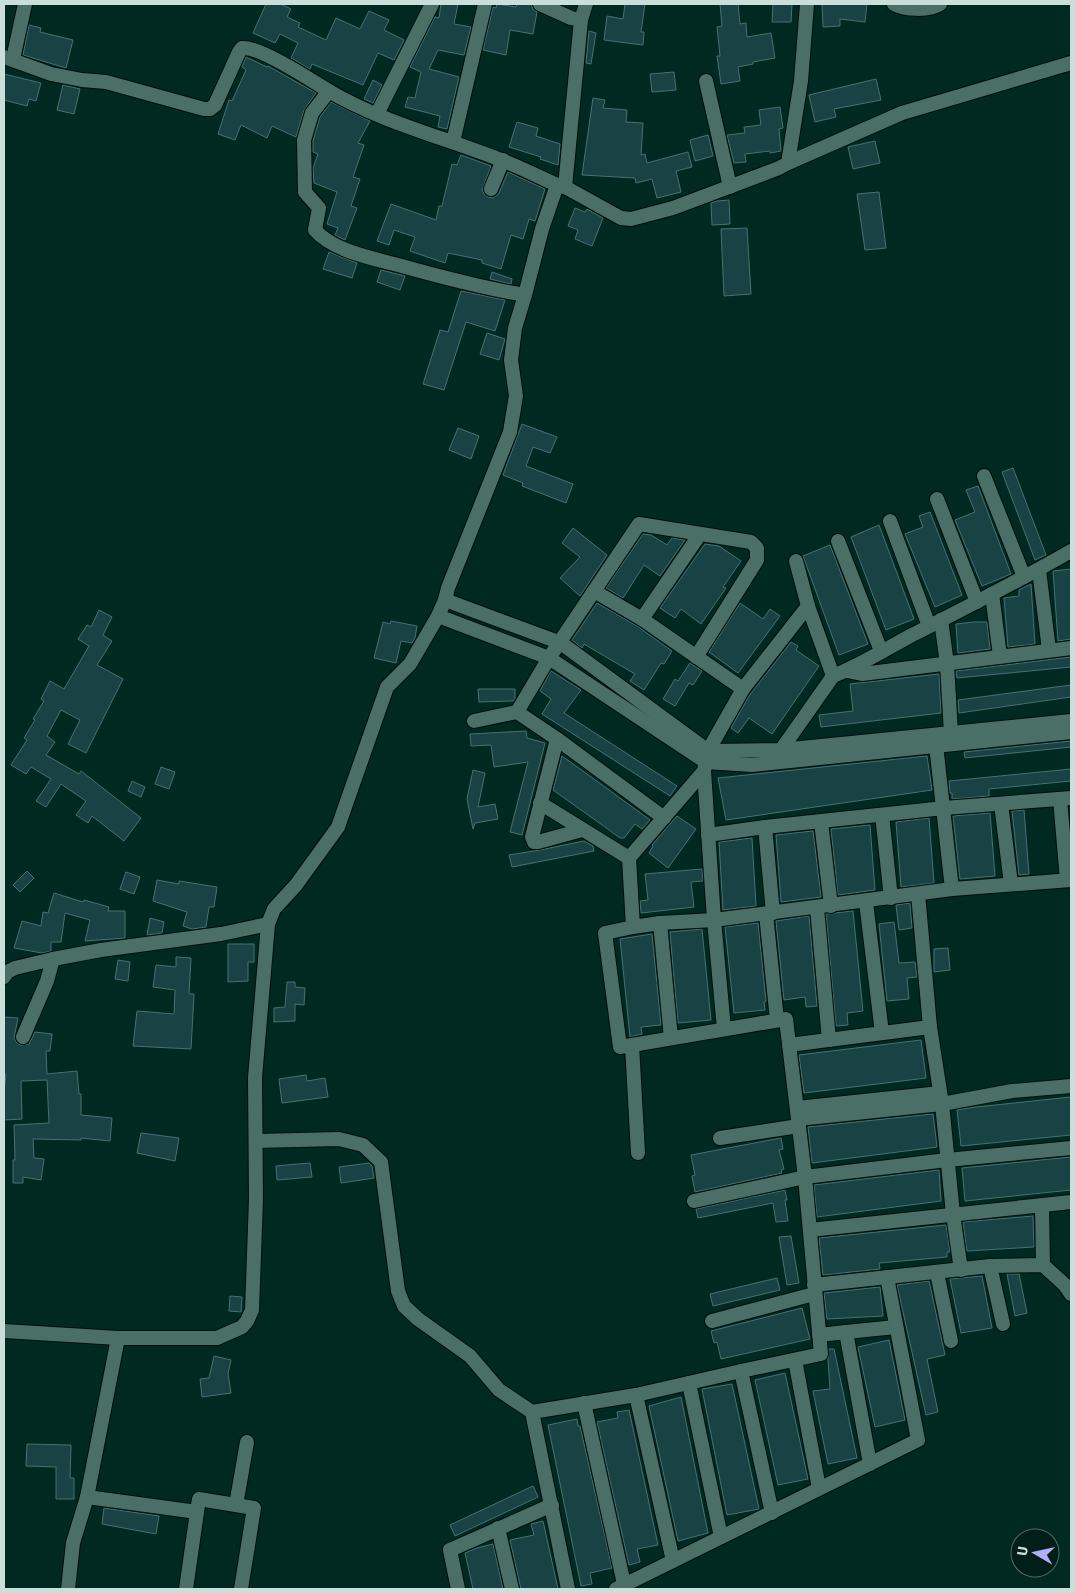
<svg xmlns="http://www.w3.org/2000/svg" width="1075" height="1593" font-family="'Fira Sans',sans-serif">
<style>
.building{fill:#184244;stroke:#487173}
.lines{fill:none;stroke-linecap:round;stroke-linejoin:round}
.minor-casing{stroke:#000f0b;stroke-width:16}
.minor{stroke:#496f66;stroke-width:14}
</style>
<rect width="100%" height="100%" fill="#002921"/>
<g class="building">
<path d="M266,4H281L291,9L287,17L300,23L298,27L326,40L336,18L360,29L369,11L389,20L384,30L404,40L394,60L378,53L363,85L312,64L310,69L291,58L298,43L280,34L275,43L253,33Z"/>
<path d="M441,4H458L454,24L471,27L464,55L438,50L429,69L459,77L447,129L438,127L440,116L405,107L408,97L415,98L421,72L410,67L435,17L439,18Z"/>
<path d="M497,4L516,7L517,4H531L533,9L537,12L533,34L510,30L506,55L483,50L493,7L496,8Z"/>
<path d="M625,4H645L641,32H644L643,45L604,40L607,16L623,19Z"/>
<path d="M720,4H738L740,24L746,23L747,37L771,33L775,58L753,62V64L738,67L740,81L721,84L717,56H720L717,27L722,26Z"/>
<path d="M773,4H792L791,22H772Z"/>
<path d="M822,4H867L865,22L840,19V26L823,27Z"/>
<path d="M29,25L41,28L40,32L73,40L66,68L23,55Z"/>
<path d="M589,31L596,33L591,64L586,63Z"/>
<path d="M246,57L267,67L268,66L316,93L304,110L296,137L272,126L267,138L241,125L235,140L218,134L229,100L232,101L246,70L242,67Z"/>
<path d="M674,72L676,90L652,92L650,74Z"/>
<path d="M4,74L41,83L36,101L29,99L27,106L4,100Z"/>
<path d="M876,79L881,100L834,109L836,117L815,122L809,95Z"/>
<path d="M373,80L382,85L373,103L364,99Z"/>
<path d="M63,85L80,89L74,114L57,110Z"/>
<path d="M593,98L605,100L603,108L627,110L626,122L643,123L641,155L645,154L647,163L688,152L692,167L676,171L681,192L657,198L652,179L636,183L635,178L582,175Z"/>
<path d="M331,102L370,121L358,143L364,145L353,177L360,179L351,206L357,208L345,240L335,235L338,228L327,224L337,192L314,183L313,168L318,154L313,152V141L320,117Z"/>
<path d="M780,107L783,128L779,129L781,151L770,153V151L745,154L746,162L734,163L727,135L745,133L744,127L761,125L759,110Z"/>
<path d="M517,122L538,128L536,136L560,144L558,165L540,159L541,157L509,147Z"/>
<path d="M708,135L713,156L695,161L690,140Z"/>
<path d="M875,141L880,163L853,169L848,147Z"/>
<path d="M461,155L491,166L482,190L484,194L488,197L493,198L499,193L508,172L545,189L535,221L529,219L523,239L511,235L501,269L482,263V260L448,253L445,263L410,251L415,237L394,230L389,245L377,241L391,204L436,220L439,206H442L452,164L457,165Z"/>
<path d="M879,192L886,248L865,250L857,194Z"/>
<path d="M729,200L730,224L712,225L711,203L717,201Z"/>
<path d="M575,208L585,212L587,209L603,218L592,246L575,239L578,230L568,226Z"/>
<path d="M747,228L751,294L724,296L721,229Z"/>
<path d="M329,252L357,263L352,278L323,269Z"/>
<path d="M381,270L405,276L400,290L377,282Z"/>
<path d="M492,272L512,279L511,284L490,279Z"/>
<path d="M461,291L505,300L495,331L466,322L444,390L423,384L440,330L448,332Z"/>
<path d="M487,333L505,339L499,360L480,354Z"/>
<path d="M522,424L557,437L550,453L533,447L526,466L573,484L566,503L522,486L523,483L503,475Z"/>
<path d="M458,428L479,436L471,459L449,450Z"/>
<path d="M1013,468L1046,555L1035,560L1002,472Z"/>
<path d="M978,486L1011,574L982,586L955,520L975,512L966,490Z"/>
<path d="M930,512L962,595L935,607L905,534L923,527L919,516Z"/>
<path d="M879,525L914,619L886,630L851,537Z"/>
<path d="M573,528L607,555L580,596L560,578L580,557L562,543Z"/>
<path d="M643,534L651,535L667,545L672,538L685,540L660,576L644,565L623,598L606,588Z"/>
<path d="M705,544L719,546L741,561L723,587L726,588L701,624L681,609L675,618L660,608Z"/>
<path d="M830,545L868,644L839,655L803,556Z"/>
<path d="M1071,569V639L1058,641L1053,571Z"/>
<path d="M1031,584L1035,644L1008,647L1004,598L1019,596V590Z"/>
<path d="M597,603L637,626L672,651L664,664L661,663L644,690L630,681L635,674L584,644L582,648L572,640Z"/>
<path d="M740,603L763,619L770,609L780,616L738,673L709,652Z"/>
<path d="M99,610L112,617L103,635L112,641L97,665L123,679L86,753L68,744L80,720L61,710L47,736L55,742L46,755L79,774L81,771L141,818L124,841L92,816L88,823L76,815L86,801L61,784L46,807L36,801L51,779L31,767L26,774L11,765L27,740L24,738L35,720L33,719L44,701L41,699L50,681L64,689L89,646L78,639L87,625L91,627Z"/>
<path d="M391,621L417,626L415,638L412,643L401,641L396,663L374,658L383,622L390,624Z"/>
<path d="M974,622H987L990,649L958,653L956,624Z"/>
<path d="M791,642L798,646L796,650L819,666L772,734L749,718L738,733L731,728L749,696Z"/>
<path d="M1071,657V667L957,678L956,671Z"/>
<path d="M690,663L702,671L693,685L689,683L675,706L663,699L675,679L678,681Z"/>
<path d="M551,671L581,690L564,713L677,786L670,796L542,714L551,699L540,691Z"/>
<path d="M939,674L941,713L821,727L819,715L853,711L850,684Z"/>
<path d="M1071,685V697L959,713L958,700Z"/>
<path d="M478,689H515V698L513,701L479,702Z"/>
<path d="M526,731L527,738L545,743L522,835L510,832L528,762L494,767L491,745L471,746L470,734Z"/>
<path d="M1071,741V747L965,758L964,752Z"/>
<path d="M562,756L605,787L650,820L642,829L635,824L624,838H620L605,827L553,790Z"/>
<path d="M927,756L932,790L726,820L718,778Z"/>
<path d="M161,767L175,772L169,789L155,784Z"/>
<path d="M1071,769V781L989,789V796L952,799V793H950L949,781Z"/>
<path d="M473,770L485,773L478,807L495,804L498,819L475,823L473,829L467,799Z"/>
<path d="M132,781L145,787L141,797L128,791Z"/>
<path d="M1024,810L1029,874L1019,875L1012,811Z"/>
<path d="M990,813L995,876L960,879L953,816Z"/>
<path d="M677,816L696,829L668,868L649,853L653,846L652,845Z"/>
<path d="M929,818L934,883L901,887L896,822Z"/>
<path d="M870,825L875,890L838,895L831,829Z"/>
<path d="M813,831L821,897L781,902L776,835Z"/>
<path d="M752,838L756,906L723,910L719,842Z"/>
<path d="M584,841L593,846L594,851L512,867L509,855L540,850Z"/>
<path d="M702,869L703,881L691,882L694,907L641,913L640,901L648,900L645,874Z"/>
<path d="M27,871L34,878L20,892L13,885Z"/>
<path d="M126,872L140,877L134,894L120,889Z"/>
<path d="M157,880L179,884V881L217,887L214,907H209L206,927L192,929L183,926L187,912L153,901Z"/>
<path d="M54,893L83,902L84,900L109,907L108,911H125V938L85,941L90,920L65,913L61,942H51V951L42,953L14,948L22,921L41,926L43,912L48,913Z"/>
<path d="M910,903L912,928L899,930L896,905Z"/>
<path d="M853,911L863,1011L847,1013L848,1025L836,1026L826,914Z"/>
<path d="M809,916L817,1006L806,1007L805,997L784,1000L776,921Z"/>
<path d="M150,918L164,922L162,933L147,935Z"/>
<path d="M894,922L899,963L915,962L917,977L907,978L909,999L887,1001L879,924Z"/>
<path d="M758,923L766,1001L764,1002L765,1010L734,1013L725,927Z"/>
<path d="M702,929L711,1020L678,1023L670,932Z"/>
<path d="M652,934L661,1025L641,1027L642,1034L630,1037L620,939Z"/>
<path d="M228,944H254V962H248V981L228,982Z"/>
<path d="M948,948L950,970L934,972V949Z"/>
<path d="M176,957L191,958L189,994H194L191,1049L133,1046L137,1011L174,1014L175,990L153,987L156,965L176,967Z"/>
<path d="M118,960L130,962L128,981L115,979Z"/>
<path d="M287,982H295V987L305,988L304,1005L295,1004V1021L274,1022V1008L285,1007Z"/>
<path d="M4,1017L18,1018L14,1038L16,1042L20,1045L29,1044L35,1032L52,1034L50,1051H46L47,1074L77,1071L79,1094H81V1115L112,1118L110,1141L81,1138V1140L33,1139L34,1158L44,1159L41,1180L23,1177V1183H13V1160H15L14,1125L49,1123L47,1080L21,1081L22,1119L4,1120V1090L6,1075L4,1073Z"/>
<path d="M921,1040L926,1078L804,1093L799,1055Z"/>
<path d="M306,1075L307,1081L325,1078L328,1097L282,1103L279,1079Z"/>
<path d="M1071,1097V1135L961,1146L957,1110L976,1107Z"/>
<path d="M933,1114L937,1147L812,1163L808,1127Z"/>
<path d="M141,1133L179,1138L175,1161L137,1153Z"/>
<path d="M781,1138L783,1149L779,1150L784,1169L781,1170L782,1173L695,1192L692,1176L695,1175L691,1155Z"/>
<path d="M1071,1157V1190L965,1201L962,1168Z"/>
<path d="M310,1163L312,1177L277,1180L276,1166Z"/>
<path d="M369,1163L372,1166L374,1178L341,1183L339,1167Z"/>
<path d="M939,1170L941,1201L817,1217L814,1185Z"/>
<path d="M785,1190L787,1200H785L788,1221L776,1222L773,1203L698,1218L696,1209Z"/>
<path d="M1033,1216L1034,1247L967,1251L963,1222Z"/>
<path d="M946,1225L950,1252H947V1257L879,1263L880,1269L823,1275L819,1238Z"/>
<path d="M791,1236L799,1283L787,1285L779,1237Z"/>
<path d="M1007,1274H1019L1027,1313L1015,1316Z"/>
<path d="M982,1276L992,1328L961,1333L950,1279Z"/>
<path d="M777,1278L780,1290L713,1306L710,1294Z"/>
<path d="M929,1281L945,1355L927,1359L938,1412L926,1415L897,1285Z"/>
<path d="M880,1287L883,1316L827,1319L824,1293Z"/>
<path d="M230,1296L242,1297L241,1312L229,1311Z"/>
<path d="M802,1308L810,1339L721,1359L717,1342L714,1343L711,1331Z"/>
<path d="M889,1340L905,1420L875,1427L858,1347Z"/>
<path d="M829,1349H834L857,1458L828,1464L813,1391L830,1389L828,1359Z"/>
<path d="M214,1356L231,1360L228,1374L231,1393L202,1397L200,1379L209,1378Z"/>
<path d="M785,1373L808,1479L778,1485L755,1380Z"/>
<path d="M732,1384L759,1509L727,1515L702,1389Z"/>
<path d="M681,1397L708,1533L678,1541L649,1406Z"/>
<path d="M629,1410L658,1545L637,1549L640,1562L629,1565L597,1422L618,1418L617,1412Z"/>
<path d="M577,1419L578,1426H580L612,1568L590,1573L592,1584L581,1586L548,1425Z"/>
<path d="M27,1444L71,1445L70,1478H74V1499H56V1467L26,1466Z"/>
<path d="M533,1486L538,1497L455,1536L450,1525Z"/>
<path d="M104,1508L159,1516L156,1534L102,1524Z"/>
<path d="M543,1521L558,1589H521L510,1540L534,1535L531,1524Z"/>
<path d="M493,1544L503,1589H473L465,1553L477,1548Z"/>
</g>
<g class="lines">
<defs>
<g id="minor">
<path d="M540,4L571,18L581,20L565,187"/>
<path d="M894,4C904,10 930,11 940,4"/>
<path d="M581,20L586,4"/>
<path d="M4,57L51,74L82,80L106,82L204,109H210L215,105L239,52L242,48C259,46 311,80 327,90C381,122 443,137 501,160C520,167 539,177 557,185"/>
<path d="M13,59L25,4"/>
<path d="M706,81L730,187"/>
<path d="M329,91L312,113L304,140L305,192L319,208L315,230C333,251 372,258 398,265C441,277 482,288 525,295"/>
<path d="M377,114L432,4"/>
<path d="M453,142L485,4"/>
<path d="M788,163L902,113L1071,63"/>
<path d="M491,189L503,160"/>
<path d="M984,476L1024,577"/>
<path d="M937,499L977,602"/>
<path d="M890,521L929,626"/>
<path d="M838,541L881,651"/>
<path d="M796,561L808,606L833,676"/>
<path d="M1039,570L1049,650"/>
<path d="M594,591L642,619L743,689"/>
<path d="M992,594L1000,656"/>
<path d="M445,600L561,643L708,751L743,689L808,606"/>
<path d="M438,616L549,658L706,762L752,765L1071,732"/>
<path d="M642,619L700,534"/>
<path d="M941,620L947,664L951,734"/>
<path d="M847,671L862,674L1071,648"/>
<path d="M517,712L549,658L639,524L751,542L757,548V560L696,657"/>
<path d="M474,721L517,712L557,739L664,818"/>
<path d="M557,739L532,837L534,842H538L582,830"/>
<path d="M936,745L952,889"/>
<path d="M781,750L833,676C861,665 886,649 912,635C965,608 1019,581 1071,551"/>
<path d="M704,771L714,920L724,1029"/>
<path d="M1060,799L1067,880"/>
<path d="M540,803L629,858"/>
<path d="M1001,804L1011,884"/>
<path d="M882,815L891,898"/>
<path d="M821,822L831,906"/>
<path d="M765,827L773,913"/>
<path d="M708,835L765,827L944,808L1071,798"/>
<path d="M918,894L930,1027L942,1104L953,1214L961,1270"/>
<path d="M866,902L882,1033"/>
<path d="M817,908L829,1040"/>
<path d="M766,914L777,1020"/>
<path d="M660,923L671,1038"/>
<path d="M633,927L660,923L714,920L952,889L1071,880"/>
<path d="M4,977L7,972L15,968L53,959L101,950L221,934L268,924"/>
<path d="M23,1037L47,981L53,959"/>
<path d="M789,1045L930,1027"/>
<path d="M797,1108L940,1093"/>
<path d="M798,1119L942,1104L1012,1091L1071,1086"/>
<path d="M720,1138L799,1126"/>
<path d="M256,1141L339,1139L363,1145L381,1162L398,1291L404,1306L418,1319L470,1356L499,1390L532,1412L568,1589"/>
<path d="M638,1153L632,1045L620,1047L605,933L633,927L629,858L704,771L708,751L781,750L1071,721"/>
<path d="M694,1201L805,1177L947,1160L1071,1148"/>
<path d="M1042,1205L1043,1265"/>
<path d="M810,1230L1071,1202"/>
<path d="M990,1266L1003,1324"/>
<path d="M937,1273L951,1341"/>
<path d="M814,1285L990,1266L1043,1265L1065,1285L1071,1294"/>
<path d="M712,1321L814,1294"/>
<path d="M4,1331L118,1338H217L242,1327L247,1321L252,1310L256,1199L255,1078L268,924L274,909L296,885L338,827L387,687L410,664L438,616L445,600L448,588L510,432L516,396L511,360L515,328L525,295L542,229L557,185L565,187L621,218L631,219L673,208L779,168L788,163L801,81L807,4"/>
<path d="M846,1332L896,1327"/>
<path d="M819,1335L846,1332L870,1464"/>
<path d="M795,1360L819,1488"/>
<path d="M741,1371L772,1513"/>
<path d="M689,1383L721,1537"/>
<path d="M636,1395L673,1561"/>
<path d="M584,1403L624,1584"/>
<path d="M532,1412L636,1395L741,1371L821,1354L805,1177L786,1019L632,1045"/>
<path d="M87,1497L197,1512L186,1589"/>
<path d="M236,1505L247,1442"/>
<path d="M197,1512L199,1499L254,1508L241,1589"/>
<path d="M498,1528L512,1589"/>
<path d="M68,1589L73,1543L87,1497L118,1338"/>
<path d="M458,1589L450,1550L552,1505"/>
<path d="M616,1589L918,1440L887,1277"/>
</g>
</defs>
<use href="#minor" class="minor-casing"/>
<use href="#minor" class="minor"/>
</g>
<rect width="1075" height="1593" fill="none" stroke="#cbdfda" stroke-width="10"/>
<g transform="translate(1035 1553) rotate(279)"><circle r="24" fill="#011e18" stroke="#526b66"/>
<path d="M0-4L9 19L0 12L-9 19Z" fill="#b5acf8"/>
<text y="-8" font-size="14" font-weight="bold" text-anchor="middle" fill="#cbdfda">U</text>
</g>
</svg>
